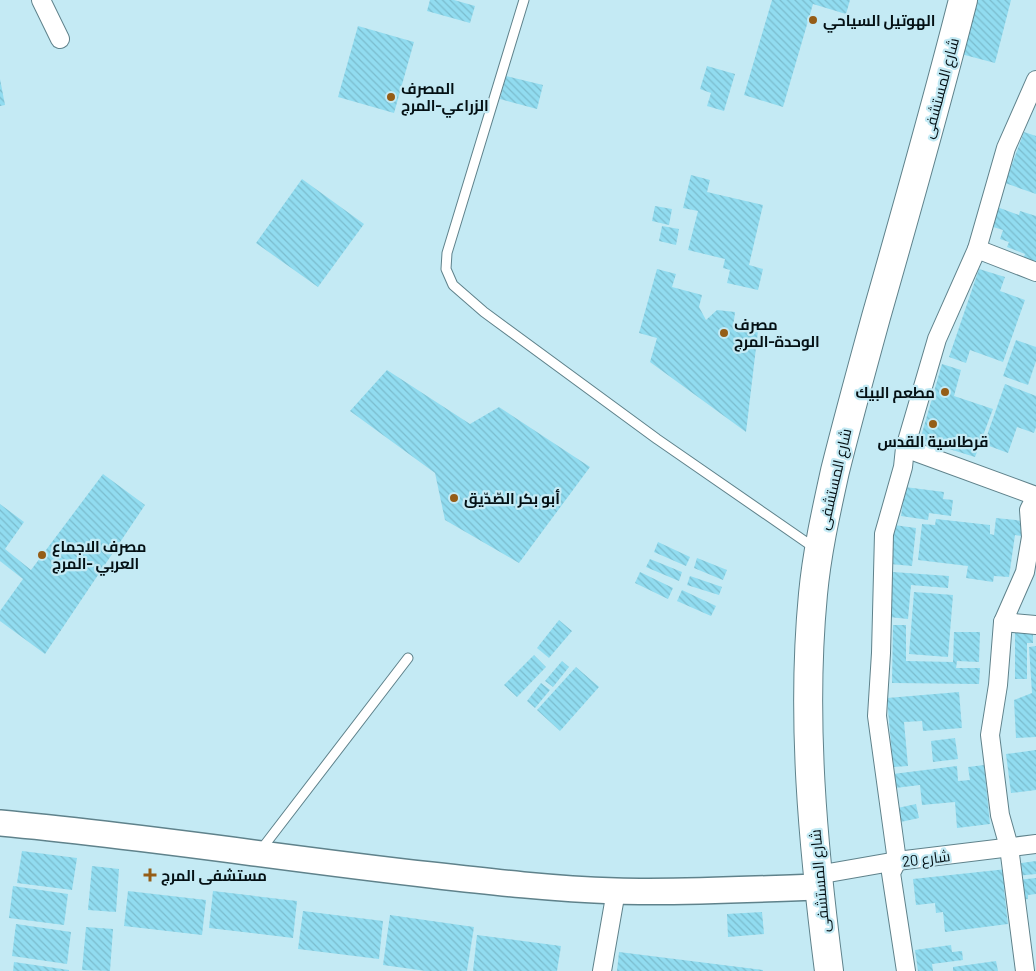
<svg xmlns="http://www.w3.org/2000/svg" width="1036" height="971" font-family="Barlow,Cairo,sans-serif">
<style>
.building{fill:url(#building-back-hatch)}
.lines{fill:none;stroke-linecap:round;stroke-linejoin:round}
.lane-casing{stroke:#5f828b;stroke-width:11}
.street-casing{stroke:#5f828b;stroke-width:20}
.secondary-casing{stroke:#5f828b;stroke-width:28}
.highway-casing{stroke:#5f828b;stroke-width:30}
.lane{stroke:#fff;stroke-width:9}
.street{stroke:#fff;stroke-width:18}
.secondary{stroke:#fff;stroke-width:25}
.highway{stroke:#fff;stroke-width:28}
.poi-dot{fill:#955d17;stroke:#c4eaf4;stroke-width:2}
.labels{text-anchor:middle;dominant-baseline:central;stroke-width:4.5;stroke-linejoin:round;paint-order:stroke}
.poi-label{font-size:15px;font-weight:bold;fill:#041014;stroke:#c4eaf4;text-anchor:start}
.street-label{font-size:15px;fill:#041014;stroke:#c4eaf4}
</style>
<defs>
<pattern id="building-back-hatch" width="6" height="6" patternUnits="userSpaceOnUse" patternTransform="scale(1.25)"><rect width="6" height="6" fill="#91dcf0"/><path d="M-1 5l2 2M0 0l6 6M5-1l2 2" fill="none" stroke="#7bbccd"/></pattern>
</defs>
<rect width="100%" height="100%" fill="#c4eaf4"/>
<g class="building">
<path d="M430,0H454L475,6L470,23L427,11Z"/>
<path d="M772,0H850L846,14L813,4L783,107L744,95Z"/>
<path d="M976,0H1011L995,63L961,54Z"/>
<path d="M358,26L414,42L394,113L338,97Z"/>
<path d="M707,66L735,74L724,111L707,106L711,93L700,89Z"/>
<path d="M506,76L543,85L537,109L500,99Z"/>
<path d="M0,79L5,105L0,106Z"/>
<path d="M1024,132L1036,136V194L1005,183Z"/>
<path d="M691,175L710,180L707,192L763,205L749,265L763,269L758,290L727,283L730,270L723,268L725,259L688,250L698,211L683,208Z"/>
<path d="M302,179L364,224L318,287L256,243Z"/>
<path d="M655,206L672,209L669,225L652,221Z"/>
<path d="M997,207L1019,215L1020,211L1036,216V267L1022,262L1025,254L1007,247L1009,242L1000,239L1003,230L990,226Z"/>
<path d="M662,226L679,229L676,245L659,241Z"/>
<path d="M657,269L676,274L672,287L702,295L699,307L706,320L717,310L735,312L733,328L758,331L746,432L650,362L657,338L639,333Z"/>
<path d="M979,269L1005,277L1000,291L1025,300L1003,362L970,350L966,363L949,357Z"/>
<path d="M1016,340L1036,347V361L1028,385L1003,376Z"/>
<path d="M942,364L961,370L954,396L993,409L975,457L920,440Z"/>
<path d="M387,370L470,424L499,407L590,467L519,563L445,520L435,473L350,411Z"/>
<path d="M1005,384L1036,396V427L1034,433L1017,427L1008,453L984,444Z"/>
<path d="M103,474L145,505L45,654L0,621V611L23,579L0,561V504L24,522L5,549L31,570Z"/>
<path d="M905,487L944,492L943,499L953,500L951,516L929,513L928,520L901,516Z"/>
<path d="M996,518L1024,521L1022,536L1015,535L1009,577L994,576L993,582L966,578L968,566L918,560L922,524L935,525L936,519L990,525V534L994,535Z"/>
<path d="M894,525L916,528L912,566L890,564Z"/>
<path d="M658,542L690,557L686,566L654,552Z"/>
<path d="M697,558L727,570L723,580L694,568Z"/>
<path d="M650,559L682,572L679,581L646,567Z"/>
<path d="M640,572L673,588L668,599L635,583Z"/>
<path d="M893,572L949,576L948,588L911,585L908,619L889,617Z"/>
<path d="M690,576L722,587L719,595L687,585Z"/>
<path d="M682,590L716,606L711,616L677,601Z"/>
<path d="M914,592L953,595L948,657L909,654Z"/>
<path d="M559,620L572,631L549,658L537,648Z"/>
<path d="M893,625H906V661L953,662L954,632H980L979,662L957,661L956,668H980L979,684L892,683Z"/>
<path d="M1015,633H1033V643H1027V679H1015Z"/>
<path d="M1036,646V737L1016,738L1014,700L1032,693L1029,647Z"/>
<path d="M534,655L546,667L517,697L504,685Z"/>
<path d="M562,661L569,667L553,687L545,681Z"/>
<path d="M576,667L599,687L560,731L537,710Z"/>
<path d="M541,683L550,690L535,708L527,701Z"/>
<path d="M959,692L962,728L923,731L922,721L904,722L908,766L893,767L887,698Z"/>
<path d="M955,738L958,759L933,762L931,741Z"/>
<path d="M1036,750V790L1011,793L1006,754Z"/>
<path d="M984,765L990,824L957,828L955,802L922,805L920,785L895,788L893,774L957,766L958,781L970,780L968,767Z"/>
<path d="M916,804L919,818L896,823L893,809Z"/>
<path d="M22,851L77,858L72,890L17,883Z"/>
<path d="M1036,861V874L1016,876L1014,864Z"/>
<path d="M92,866L119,869L116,912L88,910Z"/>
<path d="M1007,869L1009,888L1004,889L1008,924L945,932L943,912L936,913L935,903L916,905L913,879Z"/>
<path d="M1036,878V894L1028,895V899L1020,900L1017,880Z"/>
<path d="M13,886L68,894L64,925L9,918Z"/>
<path d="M128,891L206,900L202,935L124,926Z"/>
<path d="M213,891L297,901L293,938L209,928Z"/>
<path d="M303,911L383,921L379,959L298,949Z"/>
<path d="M762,912L764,934L728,937L727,914Z"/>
<path d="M390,915L474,927L467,971H426L383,965Z"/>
<path d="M16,924L71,932L67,964L12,956Z"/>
<path d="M86,927L113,929L110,971L82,970Z"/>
<path d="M477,935L561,946L557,971H473Z"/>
<path d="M951,945L952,952L962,951L963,960L932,964L933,971H918L915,950Z"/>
<path d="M619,952L763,970V971H617Z"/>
<path d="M996,961L998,971H953V967Z"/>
<path d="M14,962L69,970V971H13Z"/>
</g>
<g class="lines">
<defs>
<g id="lane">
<path d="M524,0L447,253L446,269L453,285L484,312L657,439L816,549"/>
<path d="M260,851L408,658"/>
</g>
<g id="street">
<path d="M41,0L60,39"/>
<path d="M977,249L1036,272"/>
<path d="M905,448L1036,496"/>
<path d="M1003,622L1036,625"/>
<path d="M817,875L897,861L1036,844"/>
<path d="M602,971L616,891"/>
<path d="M906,971L891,873L897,861L877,716L881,653L884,534L903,467L905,448L937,339L977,249L1006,148L1036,80"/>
<path d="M1025,971L1009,847L1000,815L990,735L998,685L1003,622L1025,572L1031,537L1029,510L1036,496"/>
</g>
<path id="secondary" d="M0,823C144,836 287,859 431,875C492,882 554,889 616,891C683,893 751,889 818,887"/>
<path id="highway" d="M829,971C813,846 801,719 813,594C817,552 826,512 835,471C848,419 862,368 876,317C906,212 936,106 963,0"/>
</defs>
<use href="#lane" class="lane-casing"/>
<use href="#street" class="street-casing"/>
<use href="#secondary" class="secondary-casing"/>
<use href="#highway" class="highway-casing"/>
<use href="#lane" class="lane"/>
<use href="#street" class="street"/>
<use href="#secondary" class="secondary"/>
<use href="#highway" class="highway"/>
</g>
<g class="poi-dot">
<circle cx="813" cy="20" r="5"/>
<circle cx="391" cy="97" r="5"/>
<circle cx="724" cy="333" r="5"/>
<circle cx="945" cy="392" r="5"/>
<circle cx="933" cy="424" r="5"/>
<circle cx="454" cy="498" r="5"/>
<circle cx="42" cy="555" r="5"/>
<path d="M147.5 867.5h5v5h5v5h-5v5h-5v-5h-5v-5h5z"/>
</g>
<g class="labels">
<g class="poi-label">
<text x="823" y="20">الهوتيل السياحي</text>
<text x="401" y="88">المصرف<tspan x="401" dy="17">الزراعي-المرج</tspan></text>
<text x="734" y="324">مصرف<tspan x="734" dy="17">الوحدة-المرج</tspan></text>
<text x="935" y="392" text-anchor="end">مطعم البيك</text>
<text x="933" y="441" text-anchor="middle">قرطاسية القدس</text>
<text x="464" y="498">أبو بكر الصّدّيق</text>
<text x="52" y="546">مصرف الاجماع<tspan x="52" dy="17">العربي -المرج</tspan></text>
<text x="161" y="875">مستشفى المرج</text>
</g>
<g class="street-label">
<text transform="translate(940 88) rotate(-75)">شارع المستشفى</text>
<text transform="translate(834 479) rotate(-77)">شارع المستشفى</text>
<text transform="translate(926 858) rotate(-7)">شارع 20</text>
<text transform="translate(819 881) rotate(-95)">شارع المستشفى</text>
</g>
</g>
</svg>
